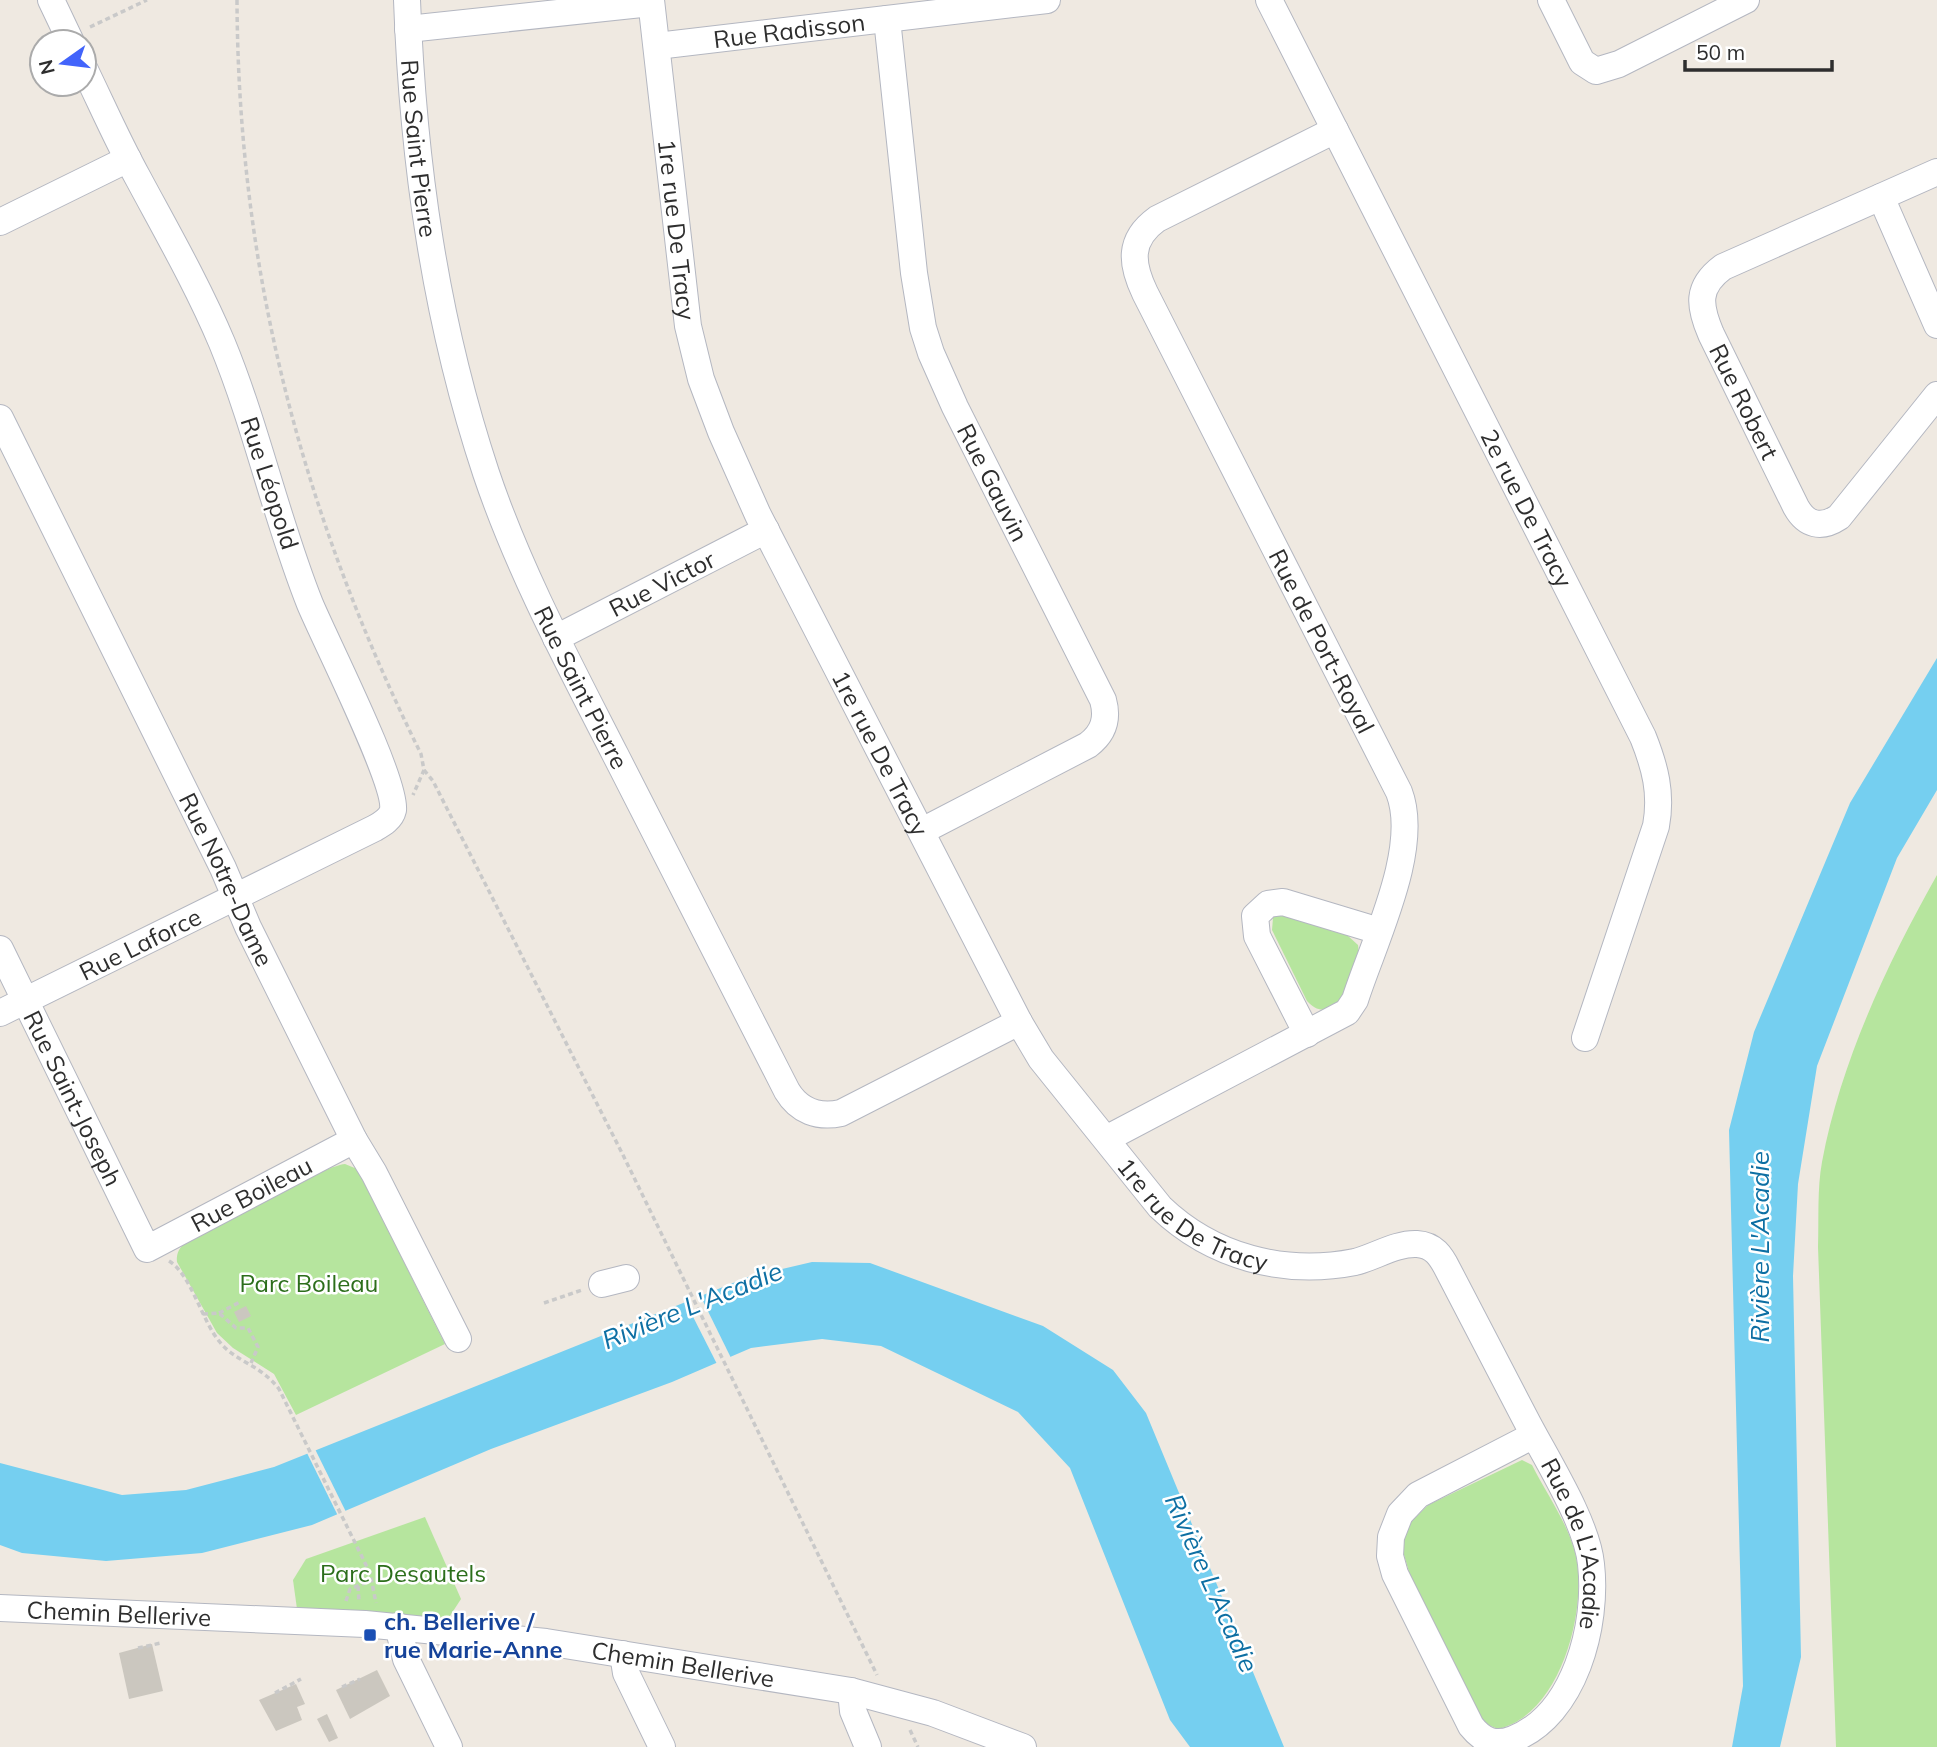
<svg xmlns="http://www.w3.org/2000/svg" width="1937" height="1747" font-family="Mulish,sans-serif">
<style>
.green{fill:#b6e59e}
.water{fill:#75cff0}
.pier{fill:#efe9e1}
.building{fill:#cbc7bf}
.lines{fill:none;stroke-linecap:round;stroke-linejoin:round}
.minor-casing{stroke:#b4b7c1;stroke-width:28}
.path{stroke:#c9c9c9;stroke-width:3.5;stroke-dasharray:5 3.5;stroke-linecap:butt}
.minor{stroke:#fff;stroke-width:26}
.transit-dot{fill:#1a4fb4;stroke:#fff;stroke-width:2.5}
.labels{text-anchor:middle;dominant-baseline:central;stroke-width:5;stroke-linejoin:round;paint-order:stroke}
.street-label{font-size:24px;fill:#2e2e2e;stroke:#fff}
.park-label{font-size:24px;fill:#2c6e1b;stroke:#fff}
.transit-label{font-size:24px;font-weight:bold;fill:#164399;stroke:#fff;text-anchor:start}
.water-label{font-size:26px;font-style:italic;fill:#0d6fa3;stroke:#fff}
</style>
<rect width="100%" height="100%" fill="#efe9e1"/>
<g class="green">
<path d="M1937,875V1747H1836L1818,1247C1819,1219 1817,1189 1822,1162C1841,1061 1887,964 1937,875Z"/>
<path d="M1278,914L1347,935L1358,945C1362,966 1335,1033 1307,1001L1272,930L1273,918Z"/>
<path d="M345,1164L357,1169L362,1178L445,1344L296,1415L274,1374L233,1348L217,1333L177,1262C176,1254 179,1248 185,1243C199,1229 326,1165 345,1164Z"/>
<path d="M1522,1460L1532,1465C1546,1493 1567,1522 1575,1552C1589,1607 1561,1715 1498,1729L1484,1723L1412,1582L1404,1555V1539L1410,1523L1428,1505Z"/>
<path d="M425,1517L461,1599L448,1619L297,1609L293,1580L306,1559Z"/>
</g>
<g class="water">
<path d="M1937,658V790L1897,858L1817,1066L1798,1184L1793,1276L1801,1657L1780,1747H1732L1743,1686L1729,1130L1754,1032L1850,803Z"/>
<path d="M812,1262L870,1263L1043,1326L1113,1370L1146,1413L1284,1747H1190L1170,1720L1070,1468L1018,1412L881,1346L822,1339L751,1348L672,1382L491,1449L312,1525L202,1553L106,1561L22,1553L0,1545V1463L122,1495L186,1490L274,1467L748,1277Z"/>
</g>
<g class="pier">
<path d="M699,1293L732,1360L718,1366L684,1299Z"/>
<path d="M314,1447L347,1514L339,1518L306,1451Z"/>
</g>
<g class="building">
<path d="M246,1306L251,1316L239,1322L234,1312Z"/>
<path d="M152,1644L163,1691L129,1699L119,1653Z"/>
<path d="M377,1670L390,1696L350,1719L336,1690Z"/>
<path d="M296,1684L305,1704L297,1707L302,1720L276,1731L259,1700Z"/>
<path d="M327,1714L338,1738L329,1742L317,1719Z"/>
</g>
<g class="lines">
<defs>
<g id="minor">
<path d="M51,0L71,42"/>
<path id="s1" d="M407,0C413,162 435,319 486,473C519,571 569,664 616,756C673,867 730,979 787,1091C799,1111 818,1118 841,1113L1019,1022"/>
<path id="s2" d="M651,0L688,326L701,379L721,432L758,515L1019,1022L1041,1059L1160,1207C1212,1257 1284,1276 1355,1262C1375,1257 1396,1243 1417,1244C1434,1245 1441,1256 1448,1270L1525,1418C1545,1457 1587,1522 1591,1564C1598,1625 1575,1715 1513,1739C1495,1746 1483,1741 1471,1726L1395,1574L1390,1556L1391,1537L1400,1514L1418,1495L1534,1435"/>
<path id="s3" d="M1269,0L1643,737C1655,767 1662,793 1656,826L1585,1038"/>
<path d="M1551,0L1582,62L1596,71L1619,64L1746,0"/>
<path id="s4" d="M887,19L914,273L923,328L931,353L955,407L1103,700C1108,718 1104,733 1088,745L922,831"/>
<path d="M408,29L651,3"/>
<path id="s5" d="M657,46L1047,0"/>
<path id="s6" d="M1937,172L1723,267C1696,287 1699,306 1711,334L1796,507C1806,525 1821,529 1839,517L1937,395"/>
<path d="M1881,197L1937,325"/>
<path d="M0,222L128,159"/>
<path id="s7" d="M0,418L223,868L248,927L354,1140L374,1173L458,1339"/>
<path id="s8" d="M556,638L766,530"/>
<path id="s9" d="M0,949L147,1249L354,1140"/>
<path id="s10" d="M0,1013L375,828C382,824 391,819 393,810C397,782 325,640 310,604C276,519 257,428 222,343C198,286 167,232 138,178C118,142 102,105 84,68"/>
<path d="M1307,1034L1257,936L1255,916L1268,904L1283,902L1379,931"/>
<path d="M1106,1139L1347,1012L1355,1000C1373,943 1421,849 1399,792L1145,293C1131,264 1128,240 1157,219L1335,130"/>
<path d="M602,1284L626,1278"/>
<path id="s11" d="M0,1608L365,1624L546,1642L851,1691L933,1713L1023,1747"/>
<path d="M398,1626L406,1659L449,1747"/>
<path d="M623,1654L626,1673L662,1747"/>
<path d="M851,1691L853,1711L868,1747"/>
</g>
</defs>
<use href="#minor" class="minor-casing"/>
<g class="path">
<path d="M237,0C238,270 302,513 421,754L424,770L413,795"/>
<path d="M90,27L147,0"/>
<path d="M424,770L433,781L622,1153L877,1675"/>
<path d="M169,1261C191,1274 202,1321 219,1341C235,1362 260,1364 279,1389L370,1573L376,1603"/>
<path d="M544,1303L582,1290"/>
<path d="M219,1313L240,1302"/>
<path d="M203,1314L219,1313L236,1328H248L258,1347L251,1363"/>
<path d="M358,1586L359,1602"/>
<path d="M346,1601L350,1589L372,1580"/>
<path d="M138,1648L161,1643"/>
<path d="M342,1687L360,1679"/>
<path d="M275,1693L301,1679"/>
<path d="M910,1730L918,1747"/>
</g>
<use href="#minor" class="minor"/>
</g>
<rect class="transit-dot" x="363" y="1628" width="14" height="14" rx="3.5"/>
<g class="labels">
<g class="street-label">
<text stroke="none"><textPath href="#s5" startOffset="133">Rue Radisson</textPath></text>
<text stroke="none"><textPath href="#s1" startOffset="149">Rue Saint Pierre</textPath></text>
<text stroke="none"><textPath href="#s2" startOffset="231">1re rue De Tracy</textPath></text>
<text stroke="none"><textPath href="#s6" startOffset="385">Rue Robert</textPath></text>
<text transform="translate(270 483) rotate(72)">Rue Léopold</text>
<text stroke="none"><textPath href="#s4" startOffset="481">Rue Gauvin</textPath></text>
<text stroke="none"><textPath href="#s3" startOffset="570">2e rue De Tracy</textPath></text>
<text stroke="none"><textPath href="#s8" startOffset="119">Rue Victor</textPath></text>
<text transform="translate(1322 641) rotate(63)">Rue de Port-Royal</text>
<text stroke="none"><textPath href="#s1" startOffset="716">Rue Saint Pierre</textPath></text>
<text stroke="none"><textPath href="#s2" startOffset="798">1re rue De Tracy</textPath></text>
<text stroke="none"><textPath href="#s7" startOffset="514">Rue Notre-Dame</textPath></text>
<text stroke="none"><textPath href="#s10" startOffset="156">Rue Laforce</textPath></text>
<text stroke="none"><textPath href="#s9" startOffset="166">Rue Saint-Joseph</textPath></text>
<text stroke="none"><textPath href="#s9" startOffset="452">Rue Boileau</textPath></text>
<text stroke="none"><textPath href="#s2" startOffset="1365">1re rue De Tracy</textPath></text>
<text stroke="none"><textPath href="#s2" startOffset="1956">Rue de L'Acadie</textPath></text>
<text stroke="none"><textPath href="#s11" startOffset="119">Chemin Bellerive</textPath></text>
<text stroke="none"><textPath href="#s11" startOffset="686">Chemin Bellerive</textPath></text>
</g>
<g class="park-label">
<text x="309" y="1283">Parc Boileau</text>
<text x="403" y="1573">Parc Desautels</text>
</g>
<g class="transit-label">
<text x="384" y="1621">ch. Bellerive /<tspan x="384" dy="28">rue Marie-Anne</tspan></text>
</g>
<g class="water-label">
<text transform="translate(1759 1247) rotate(-90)">Rivière L'Acadie</text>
<text transform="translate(692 1305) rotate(-22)">Rivière L'Acadie</text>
<text transform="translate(1212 1583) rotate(66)">Rivière L'Acadie</text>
</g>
</g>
<g transform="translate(63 63) rotate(256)"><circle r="33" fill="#ffffff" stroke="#ababab" stroke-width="2"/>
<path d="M0-5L12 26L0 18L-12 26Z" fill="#4264fb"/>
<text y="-10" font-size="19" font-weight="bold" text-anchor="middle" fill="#2e2e2e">N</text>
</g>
<path d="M1685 60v10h147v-10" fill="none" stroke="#2e2e2e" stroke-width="3.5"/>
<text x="1696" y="60" font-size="21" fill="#2e2e2e" stroke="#ffffff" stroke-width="5" paint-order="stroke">50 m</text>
</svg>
